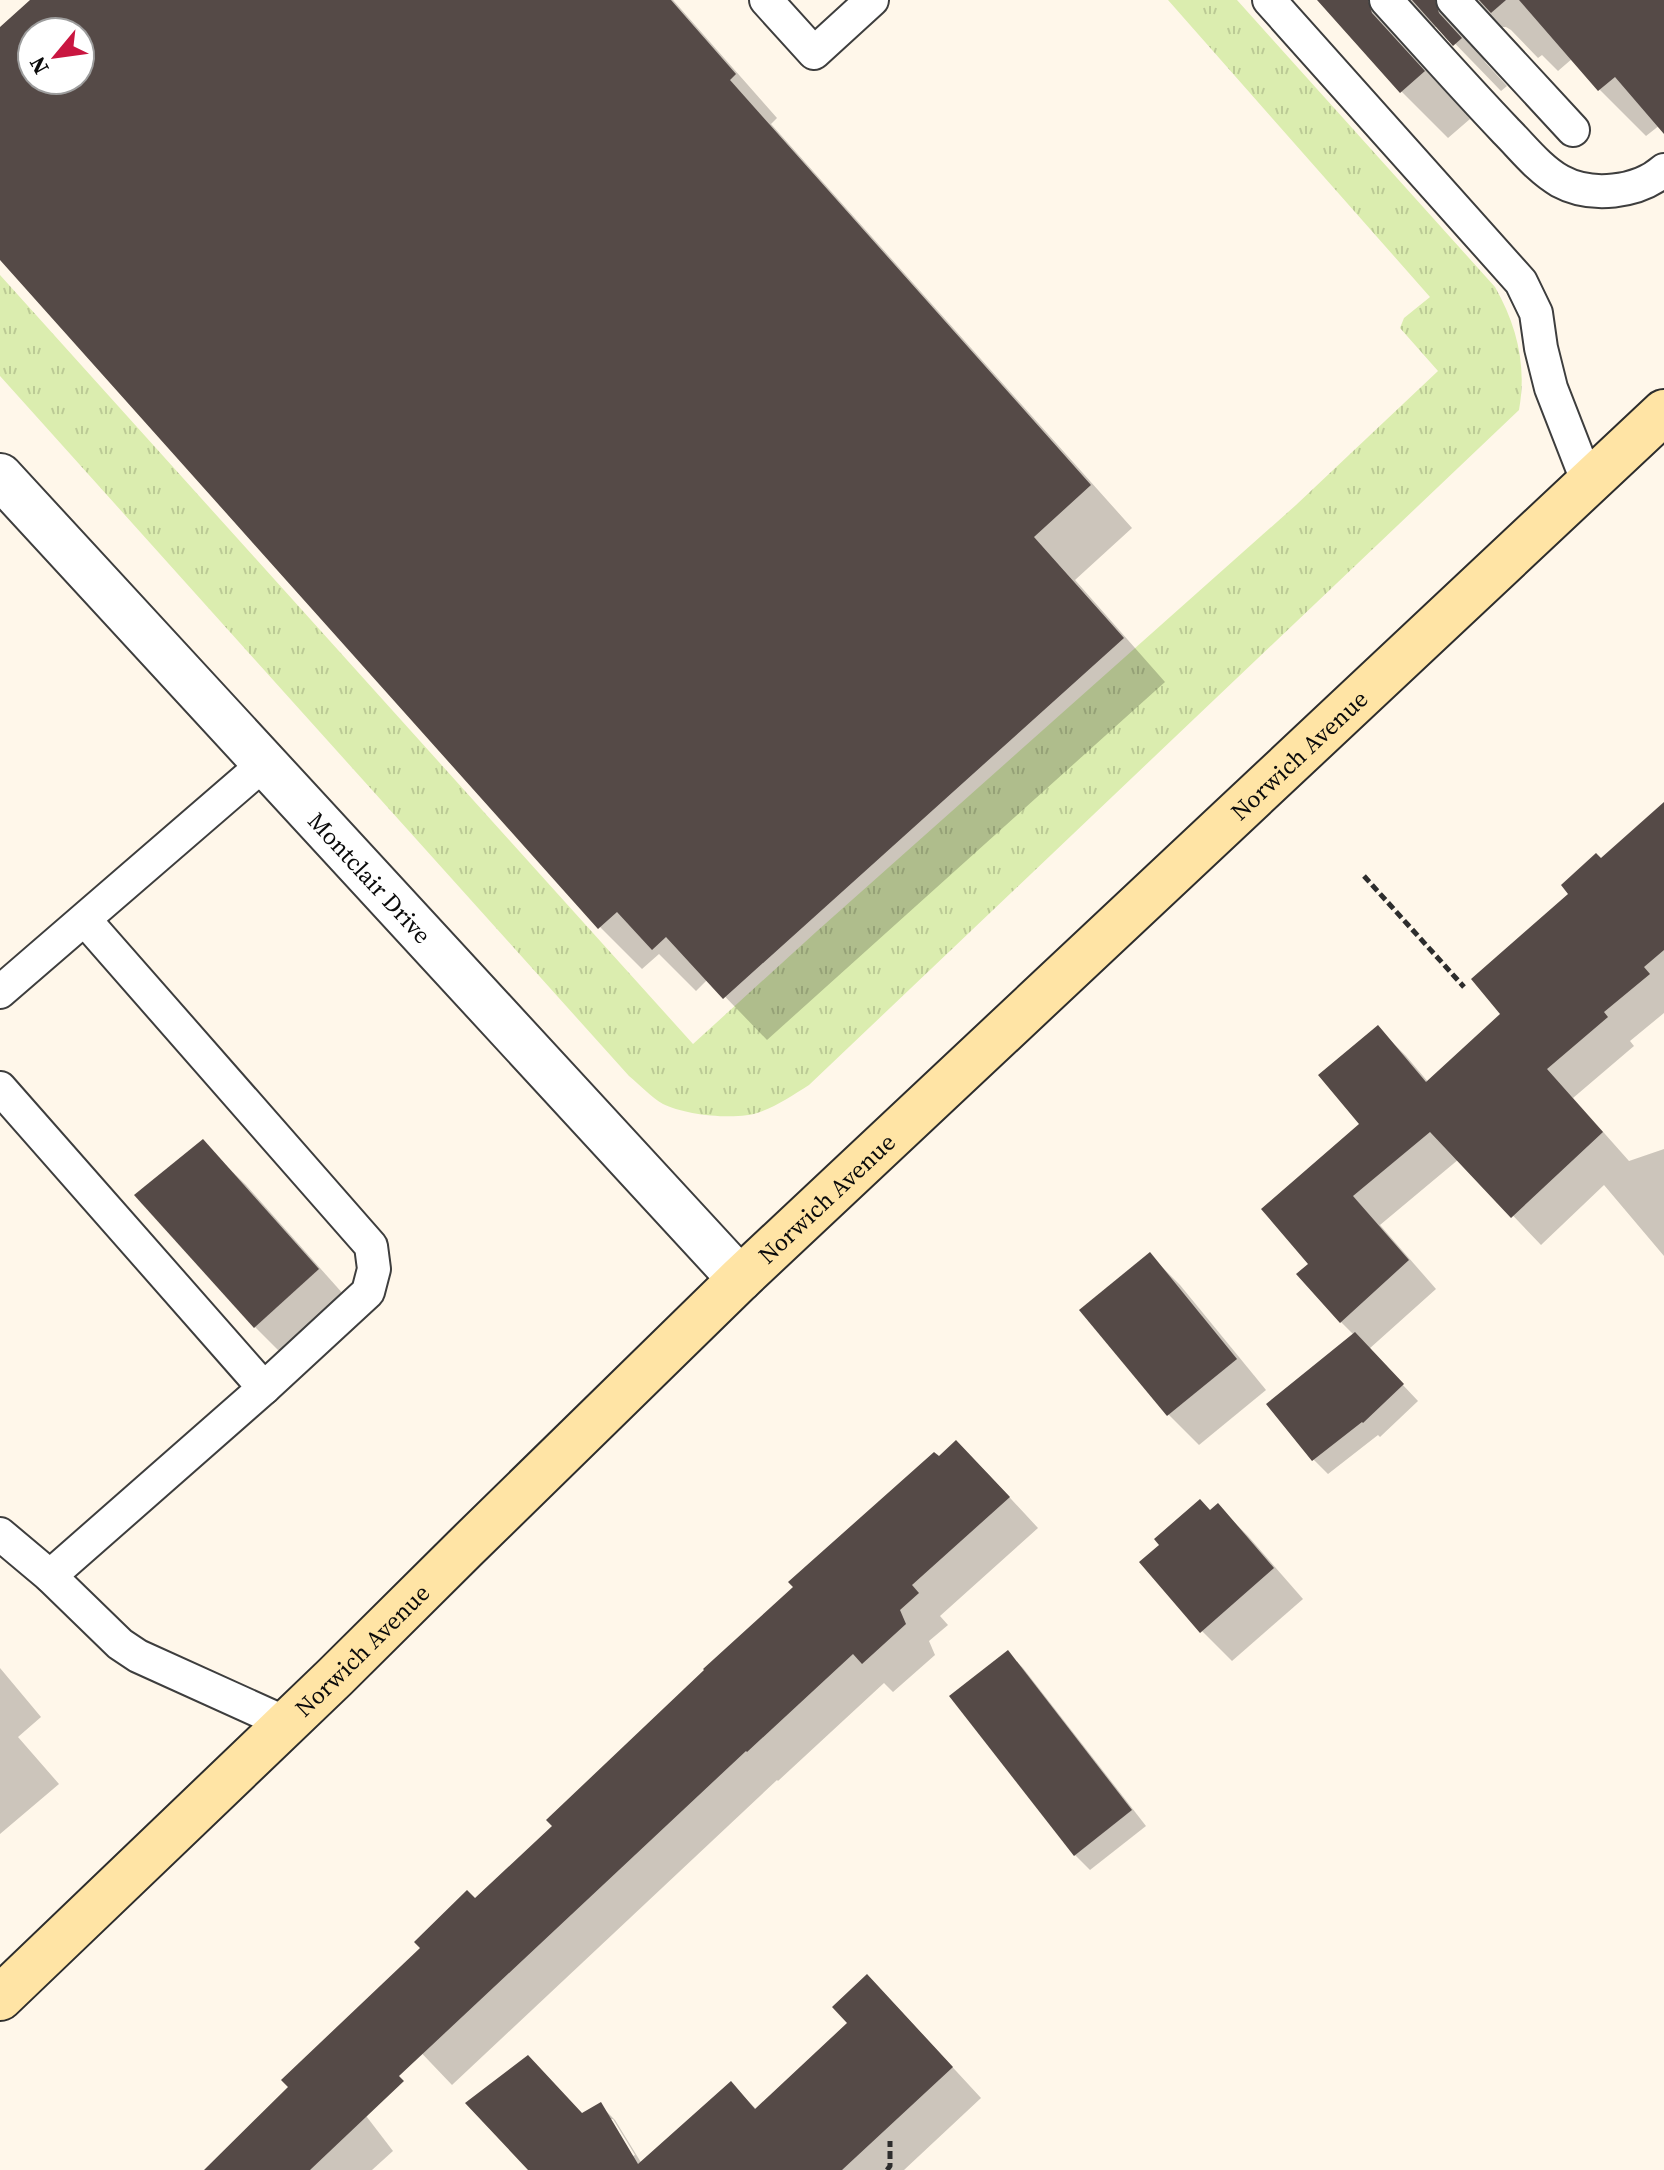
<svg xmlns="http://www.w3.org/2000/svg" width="1664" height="2170" font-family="'Source Serif 4',serif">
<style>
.grass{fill:url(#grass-tufts)}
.shadow{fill:#0003;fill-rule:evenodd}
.building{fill:#554a47;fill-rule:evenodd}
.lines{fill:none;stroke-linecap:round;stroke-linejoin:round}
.lane-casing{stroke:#3e3e3e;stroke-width:36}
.street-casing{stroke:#3e3e3e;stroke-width:48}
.secondary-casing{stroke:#2d2d2d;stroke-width:48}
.path{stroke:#2d2d2d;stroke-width:5;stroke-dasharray:8 4;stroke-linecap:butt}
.lane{stroke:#fff;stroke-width:32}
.street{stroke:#fff;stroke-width:44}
.secondary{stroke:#ffe4a5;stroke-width:44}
.labels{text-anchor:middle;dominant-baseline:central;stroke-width:8;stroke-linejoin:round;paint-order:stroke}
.street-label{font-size:24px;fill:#0b0b0b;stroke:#fff}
</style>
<defs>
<pattern id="grass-tufts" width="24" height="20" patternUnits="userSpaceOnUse" patternTransform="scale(2)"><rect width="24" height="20" fill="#dbedaf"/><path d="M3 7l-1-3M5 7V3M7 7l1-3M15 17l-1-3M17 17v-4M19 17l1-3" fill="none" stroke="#bbca95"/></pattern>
</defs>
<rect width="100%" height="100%" fill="#fff7ea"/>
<path class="grass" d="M1168,0H1237L1495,287C1517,326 1527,366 1519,410L809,1085C793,1095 777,1106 760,1112C738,1121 684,1115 663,1104C651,1097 640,1085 629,1076L0,376V275L693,1044L816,932L1296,505L1438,371L1400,328L1404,318L1430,297Z"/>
<g class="shadow">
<path d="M33,0H673L777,118L771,124L1132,528L1075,580L1165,682L767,1040L708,979L696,991L659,954L642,969L600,927L0,257V29ZM32,32H80V80H32Z"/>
<path d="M1320,0H1664V129L1660,125L1646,136L1600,90L1573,58L1558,71L1542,55L1538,58L1511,30L1506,27H1495L1480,51L1485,62L1507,86L1501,91L1439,27H1430L1413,51L1417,61L1470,119L1448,138L1402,92Z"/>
<path d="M1664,805V1013L1630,1041L1634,1046L1573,1098L1629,1161L1664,1149V1256L1604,1185L1541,1245L1459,1159L1380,1225L1436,1289L1369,1349L1418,1401L1380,1437L1378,1435L1328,1474L1313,1459L1354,1335L1341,1322L1311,1264L1362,1124L1378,1028L1406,1056L1429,1083L1503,1014L1571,894L1601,860Z"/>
<path d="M202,1142L246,1185L361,1314L299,1371L255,1327L137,1195Z"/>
<path d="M1150,1255L1180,1285L1266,1390L1199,1445L1169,1415L1082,1310Z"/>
<path d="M987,1473L1038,1528L940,1616L948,1625L929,1641L935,1655L893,1692L884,1683L778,1781L777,1780L452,2085L370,1999L475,1900Z"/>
<path d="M1218,1506L1248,1536L1303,1599L1232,1661L1202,1631Z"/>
<path d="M1008,1653L1023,1668L1146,1826L1090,1870L1075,1855Z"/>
<path d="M0,1668L41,1717L18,1737L59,1784L0,1834Z"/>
<path d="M897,2007L981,2098L904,2170H531L583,2115L600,2105L615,2120L642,2164L731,2084L757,2110ZM609,2119H613L635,2155L631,2157Z"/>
<path d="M347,2091L393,2151L372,2170H207Z"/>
</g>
<g class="building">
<path d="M30,0H671L736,74L730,80L1091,485L1034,537L1124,638L723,999L666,937L652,950L617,912L598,929L0,260V27ZM32,32H80V80H32Z"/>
<path d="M1317,0H1368L1372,13L1425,71L1400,93Z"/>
<path d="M1412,0H1435L1439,13L1462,38L1453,46Z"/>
<path d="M1479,0H1506L1491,13Z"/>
<path d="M1519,0H1664V134L1615,77L1598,91Z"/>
<path d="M1664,802V950L1644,967L1650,974L1604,1012L1608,1017L1547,1069L1603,1132L1511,1218L1430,1132L1353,1196L1409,1260L1340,1323L1296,1274L1308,1264L1261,1209L1359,1124L1318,1075L1378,1025L1426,1082L1500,1014L1471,979L1568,894L1561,885L1596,853L1601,858Z"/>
<path d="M203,1139L319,1269L254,1328L134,1195Z"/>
<path d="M1150,1252L1237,1359L1167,1416L1079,1310Z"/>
<path d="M1355,1332L1404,1384L1363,1423L1362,1422L1312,1461L1266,1404Z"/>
<path d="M956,1440L1010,1497L912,1585L919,1593L900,1610L906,1624L862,1664L853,1654L747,1752L746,1751L399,2076L404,2081L310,2170H204L288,2087L281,2080L420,1948L414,1942L467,1890L475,1898L552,1826L546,1820L704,1670L703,1669L793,1587L788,1582L934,1452L939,1456Z"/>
<path d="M1200,1499L1210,1510L1218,1503L1274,1568L1200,1633L1139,1562L1159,1545L1154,1539Z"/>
<path d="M1008,1650L1132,1810L1074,1856L949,1696Z"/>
<path d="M867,1974L953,2067L842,2170H528L465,2103L528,2055L582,2113L601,2102L638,2164L731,2081L755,2109L847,2023L832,2007Z"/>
</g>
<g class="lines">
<defs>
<g id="lane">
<path d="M766,0L814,53L872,0"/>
<path d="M1269,0L1521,282L1536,313L1541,348L1551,388L1588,483"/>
<path d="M1386,0C1426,44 1465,88 1506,131C1523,148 1539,169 1560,181C1591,198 1638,193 1664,170"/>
<path d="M1453,0L1573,130"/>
<path d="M0,992L265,763"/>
<path d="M0,1088L264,1388"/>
<path d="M0,1534L50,1576L120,1644L138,1656L286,1723"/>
<path d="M50,1576L264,1388L368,1292L374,1269L371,1246L85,920"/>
</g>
<g id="street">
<path id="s1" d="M0,476L740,1279"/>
</g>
<g id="secondary">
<path id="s2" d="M0,1998L335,1677L465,1548L740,1279L1664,412"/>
</g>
</defs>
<use href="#lane" class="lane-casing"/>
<use href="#street" class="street-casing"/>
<use href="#secondary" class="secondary-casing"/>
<g class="path">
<path d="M1364,876L1464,987"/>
<path d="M887,2170L890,2166V2141"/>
</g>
<use href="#lane" class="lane"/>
<use href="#street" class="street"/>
<use href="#secondary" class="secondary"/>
</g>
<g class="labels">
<g class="street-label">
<text stroke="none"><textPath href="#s2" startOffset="1798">Norwich Avenue</textPath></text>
<text stroke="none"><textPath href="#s1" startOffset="546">Montclair Drive</textPath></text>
<text stroke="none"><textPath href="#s2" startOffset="1150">Norwich Avenue</textPath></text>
<text stroke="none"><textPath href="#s2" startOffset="502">Norwich Avenue</textPath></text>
</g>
</g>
<g transform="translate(56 56) rotate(241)"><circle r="38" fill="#ffffff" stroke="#9d9d9d" stroke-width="2"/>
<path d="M0-6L14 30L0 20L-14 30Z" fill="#c91640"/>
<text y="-12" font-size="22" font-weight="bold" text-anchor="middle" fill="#0b0b0b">N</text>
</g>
</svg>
